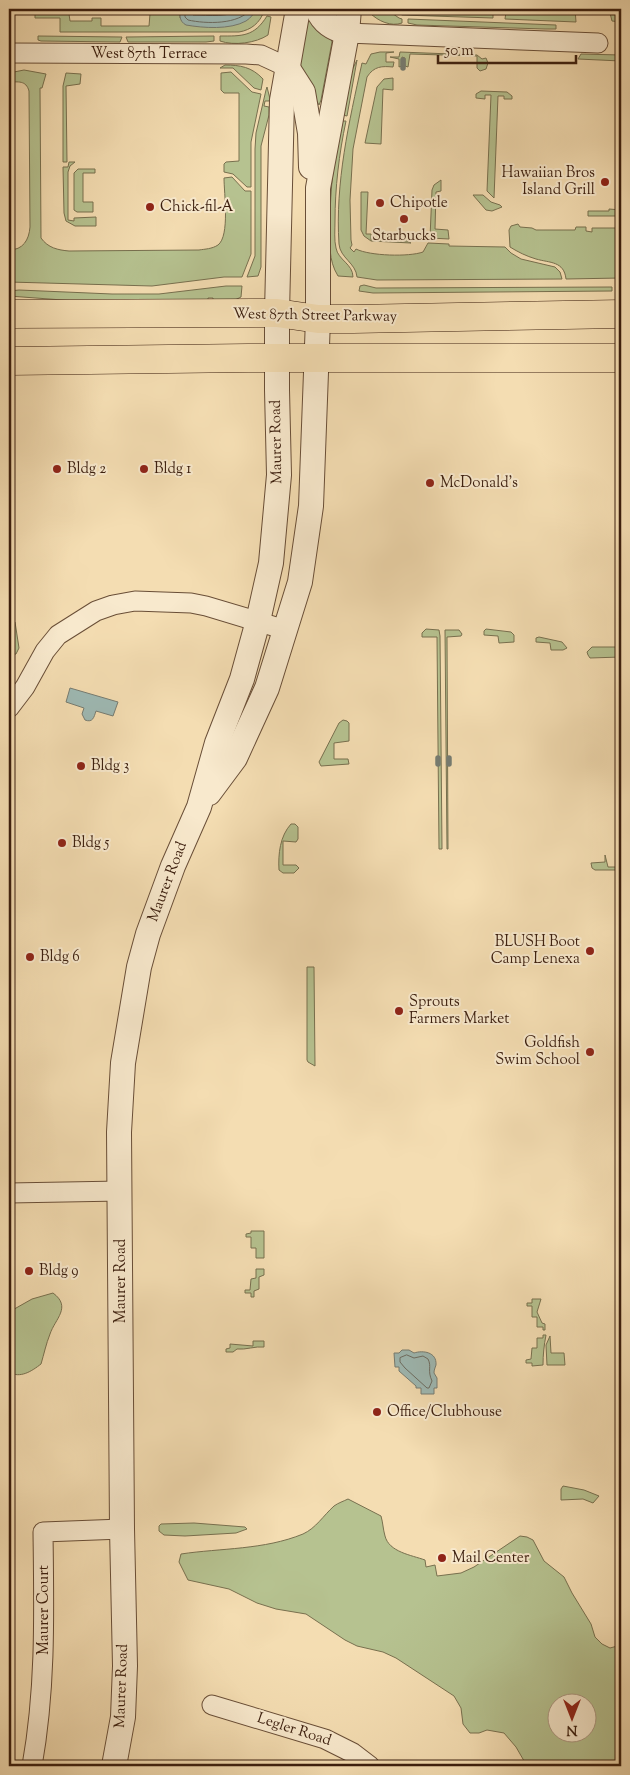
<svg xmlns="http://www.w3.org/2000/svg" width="630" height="1775" font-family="'Sorts Mill Goudy',serif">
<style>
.green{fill:#b6c290;stroke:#78704f;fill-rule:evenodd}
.water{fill:#9ebab5;stroke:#767c72}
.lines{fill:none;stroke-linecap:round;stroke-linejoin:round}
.shore{stroke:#6c6c62;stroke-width:1}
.stream{stroke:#767c72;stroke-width:5.5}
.minor-casing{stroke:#694e37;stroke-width:21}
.tertiary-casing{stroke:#694e37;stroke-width:26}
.primary-casing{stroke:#3b1e0e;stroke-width:29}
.minor{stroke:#f8e9cd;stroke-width:19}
.tertiary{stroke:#f8e9cd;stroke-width:24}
.primary{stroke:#f4ddb2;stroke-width:28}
.poi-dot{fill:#8f2418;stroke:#f8e9cd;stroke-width:2}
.labels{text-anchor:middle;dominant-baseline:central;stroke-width:4;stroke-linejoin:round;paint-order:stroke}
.street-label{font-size:15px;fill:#3b1e0e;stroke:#f8e9cd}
.poi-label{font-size:15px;fill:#3b1e0e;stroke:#f8e9cd;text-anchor:start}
</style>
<rect width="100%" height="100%" fill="#f4ddb2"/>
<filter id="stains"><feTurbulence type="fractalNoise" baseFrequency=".004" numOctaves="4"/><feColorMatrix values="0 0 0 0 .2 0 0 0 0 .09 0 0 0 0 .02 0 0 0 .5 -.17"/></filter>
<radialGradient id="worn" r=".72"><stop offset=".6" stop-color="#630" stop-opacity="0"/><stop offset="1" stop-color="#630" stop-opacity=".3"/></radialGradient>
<g class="green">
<path d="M161,9H180V18C207,24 238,36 257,9H273L272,13L264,11C260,23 251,30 239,32H60V18H35V14H69L70,21H92V18H101V26H149L150,14H161Z"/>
<path d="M370,9H386L399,18L402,19V23C391,27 378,21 370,13Z"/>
<path d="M393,9H575L576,22L505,19L506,12L504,10H493V18L402,15Z"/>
<path d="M609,9H621V22L612,21Z"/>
<path d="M267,16L271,17L268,35C256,43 234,46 220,41V36C242,36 254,37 267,16Z"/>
<path d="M307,16L331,39L332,42L321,100L319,105L299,68Z"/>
<path d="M408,19L556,25V29H545L417,25L408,23Z"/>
<path d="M38,36L122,37L120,42L41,41L38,40Z"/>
<path d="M214,36V41L206,42H128L126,37Z"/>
<path d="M380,52H394L386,53V62H394L393,67C382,66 374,66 367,77L353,149L350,200L351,240L352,245L350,248L354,252L356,249C370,256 409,257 423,252L428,243L449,244V246L505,247L511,253L521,259L555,267L560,272L562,279L377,280L357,277C356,263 340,258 339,244C335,183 349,122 362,63L366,64L371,54Z"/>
<path d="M400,52L477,55L482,59L486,58L488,63L486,69L480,71L477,68V56L410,54L408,67L405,66V58L402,57V66L399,67V59L390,57H399Z"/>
<path d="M581,54L621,55V61L578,59Z"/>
<path d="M357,60L347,116L343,115L350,74Z"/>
<path d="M225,65C240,65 252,67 263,79L261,90L254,88L233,68H220Z"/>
<path d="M24,70L46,74L42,88H40L41,238C48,248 58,250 69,251L199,250C205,249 212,249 218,245C230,236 224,193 224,178L232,177L245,191H251V254L242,277H224L152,286L9,282V250C23,250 29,240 30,227L29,91C26,80 18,82 9,82V73Z"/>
<path d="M231,72L252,92L261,94L251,142V187H247L233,174L224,172V164L226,162L239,161V93H224L221,90V73Z"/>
<path d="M66,73L81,74L80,84L66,86L67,162H63V86Z"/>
<path d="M393,78V90L383,89L381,144L365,143L377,87L384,79Z"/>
<path d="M267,87L270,99L269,101H265L264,106L269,107V115L261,146V267L258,276L247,277L255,256V149L256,133L266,90Z"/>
<path d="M481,91L507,92L512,96V99H504V96H498L494,198L487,191L491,95H485V99L476,98V94Z"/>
<path d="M342,121H346C339,154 335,188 335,221C335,230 334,240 336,248C338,260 353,264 353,277L338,276C328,260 330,243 330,224C330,189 334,155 342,121Z"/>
<path d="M69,162H75L70,166L68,172V220L74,221V218L96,217V226H75L66,221L64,213L63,167H68Z"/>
<path d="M78,169H95V173H83V202H93V212H77L74,210V173Z"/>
<path d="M441,180V191L436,192L435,229L448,230L449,239L430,238L432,190L434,185Z"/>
<path d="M361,192H368L366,234H371V240L407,241L411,243L371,241L364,236L361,230Z"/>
<path d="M473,195H483L491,202L500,205L502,207L492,211L486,210Z"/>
<path d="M609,209L621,210V216H588V211H609Z"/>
<path d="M518,224L520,227L532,228L536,230H575L576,227H586V231L592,232V228H621V278L566,279C564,261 550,263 536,259C526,256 518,252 510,247L509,230L511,226Z"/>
<path d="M364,285L376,288L612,287V291L373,293L359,291L360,286Z"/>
<path d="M226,286H242L241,297L235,300L213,302V298H208V302L76,301L9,296V291L19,290L112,294H159Z"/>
<path d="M9,621L15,622L19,648L16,654L11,655L9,654Z"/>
<path d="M426,629L439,630L440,636L442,849H439L437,637H422V633Z"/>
<path d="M486,629L511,632L514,635V642L499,643L498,636L484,635V631Z"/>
<path d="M445,630H459L462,634L461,636L447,637L448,849H447Z"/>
<path d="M539,637L562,642L567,648L563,650H551L550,643L536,642V638Z"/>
<path d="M592,647H621V657L590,658L588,655L587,652Z"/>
<path d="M343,720L347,721L349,723V741L334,743V759H348L349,764L321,766L319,762L339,723Z"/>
<path d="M291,824H295L298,827V839L296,842L283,841V865H296L299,868L294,873H283L279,870C278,854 280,836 291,824Z"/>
<path d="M605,855L608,867H620L619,870H595L592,868L591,863L605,862Z"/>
<path d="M307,967H314L315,1066L308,1062L307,1060Z"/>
<path d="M251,1231H264V1258H256V1248H251V1237H246V1234L251,1233Z"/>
<path d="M256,1269H264V1275L259,1277V1289L254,1291V1297H251V1293H245V1290H250L251,1279L256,1278Z"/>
<path d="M53,1293C72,1307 55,1319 50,1334C46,1344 44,1354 41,1364C32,1371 20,1379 9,1372V1312L32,1299Z"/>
<path d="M532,1299H541L537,1312L542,1323L545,1324V1330H543V1327H537V1317H532V1306H527V1303H532Z"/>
<path d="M543,1335H546C544,1345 543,1355 543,1365L532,1366V1363H526V1360L531,1359L532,1348H537V1338H543Z"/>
<path d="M550,1336L551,1353H564L565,1365H547L546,1345Z"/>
<path d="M253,1341H264V1347C255,1346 246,1350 237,1349L233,1352H226V1349L230,1348V1344L253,1346Z"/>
<path d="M563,1486L584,1490L599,1496L593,1503L583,1499L561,1500V1489Z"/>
<path d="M348,1499L381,1516C383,1523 383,1529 385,1536C389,1552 411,1555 425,1560L426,1567L435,1565L437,1576L461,1573L474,1567L520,1536L527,1537L533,1540L544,1561L564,1577L572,1593L591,1624L595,1637L602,1644L610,1648L621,1645V1766H527L516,1747L504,1733L487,1730L479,1733H470L463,1724L461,1708L454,1696L396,1658L383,1652L357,1646L345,1640L306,1614L276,1609L257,1603L229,1589L188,1580L179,1562L181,1554C221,1548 264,1550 303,1534C316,1528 323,1516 334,1506C338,1503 344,1501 348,1499ZM558,1702H588V1732H558Z"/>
<path d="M194,1523L245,1527L247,1529L236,1533L185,1536L164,1535L159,1531V1526L161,1524Z"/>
</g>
<g class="water">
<path d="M180,9H257C254,13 251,18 246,21C230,30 203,28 186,25C179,21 180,16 180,9Z"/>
<path d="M70,688L118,702L113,716L96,711C94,717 93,723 85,720L82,714L84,708L66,702Z"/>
<path d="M402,1350H409L414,1353C423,1350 437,1352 436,1365C435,1368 434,1370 434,1373L437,1378V1388H434V1394H421V1388H416V1386L399,1371V1367H395L394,1353H399Z"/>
</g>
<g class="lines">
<g class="shore">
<path d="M185,9V17L188,20C206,24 239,25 251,9"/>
<path d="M191,9L193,15C209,15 229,18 243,9"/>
<path d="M407,1355L414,1358L423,1356L428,1359C432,1367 427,1370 432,1381L429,1388H427L405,1368L400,1362V1358Z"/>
</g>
<g class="stream">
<path d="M403,60V68"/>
<path d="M438,758V764"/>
<path d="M449,758V764"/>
</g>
<defs>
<g id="minor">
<path d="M347,33L598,43"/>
<path d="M9,53L246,54L261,55L287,67"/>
<path d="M9,708L25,687L45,651L58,635L96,611L113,605L135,601L191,603L206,606L286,630"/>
<path d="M9,1193L121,1191"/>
<path d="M212,1705L325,1739L353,1753L370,1766"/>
<path d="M32,1766C46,1688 44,1611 43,1532L122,1529"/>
</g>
<g id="tertiary">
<path d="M317,9C323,23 332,28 347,33"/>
<path d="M287,67L303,92L310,133L311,167"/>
<path d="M209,793L235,758L267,688L300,582L311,506L318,319V188L347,33L349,9"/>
<path d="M114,1766L123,1717L125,1666L122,1529L119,1132L123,1063L139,967L148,934L173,866L199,807L217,743L242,679L258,621L271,563L279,475L277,390V313L282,100L298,9"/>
</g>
<g id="primary">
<path d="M9,314L277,313L318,319H353L621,314"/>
<path d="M9,361L248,358H621"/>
</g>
</defs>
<use href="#minor" class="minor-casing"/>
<use href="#tertiary" class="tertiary-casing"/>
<use href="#primary" class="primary-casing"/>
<use href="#minor" class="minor"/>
<use href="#tertiary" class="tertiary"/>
<use href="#primary" class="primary"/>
</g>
<g class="poi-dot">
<circle cx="605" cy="182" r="5"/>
<circle cx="380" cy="203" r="5"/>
<circle cx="150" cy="207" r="5"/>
<circle cx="404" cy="219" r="5"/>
<circle cx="57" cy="469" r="5"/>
<circle cx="144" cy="469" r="5"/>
<circle cx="430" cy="483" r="5"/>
<circle cx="81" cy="766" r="5"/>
<circle cx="62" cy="843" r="5"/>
<circle cx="590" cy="951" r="5"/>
<circle cx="30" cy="957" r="5"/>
<circle cx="399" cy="1011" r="5"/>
<circle cx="590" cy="1052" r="5"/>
<circle cx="29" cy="1271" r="5"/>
<circle cx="377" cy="1412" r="5"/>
<circle cx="442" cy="1558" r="5"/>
</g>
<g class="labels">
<g class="street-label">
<text x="149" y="54">West 87th Terrace</text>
<text transform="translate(315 316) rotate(1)">West 87th Street Parkway</text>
<text transform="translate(277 442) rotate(-91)">Maurer Road</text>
<text transform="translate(168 882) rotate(-69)">Maurer Road</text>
<text transform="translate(121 1281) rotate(-90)">Maurer Road</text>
<text transform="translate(44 1610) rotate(-90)">Maurer Court</text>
<text transform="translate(122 1686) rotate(-88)">Maurer Road</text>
<text transform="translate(294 1730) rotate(18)">Legler Road</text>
</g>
<g class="poi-label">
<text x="595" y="173" text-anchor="end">Hawaiian Bros<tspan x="595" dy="17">Island Grill</tspan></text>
<text x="390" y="203">Chipotle</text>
<text x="160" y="207">Chick-fil-A</text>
<text x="404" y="236" text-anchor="middle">Starbucks</text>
<text x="67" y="469">Bldg 2</text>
<text x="154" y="469">Bldg 1</text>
<text x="440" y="483">McDonald's</text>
<text x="91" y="766">Bldg 3</text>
<text x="72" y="843">Bldg 5</text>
<text x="580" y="942" text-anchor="end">BLUSH Boot<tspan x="580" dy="17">Camp Lenexa</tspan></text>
<text x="40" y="957">Bldg 6</text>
<text x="409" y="1002">Sprouts<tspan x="409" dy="17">Farmers Market</tspan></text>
<text x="580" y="1043" text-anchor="end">Goldfish<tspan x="580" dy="17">Swim School</tspan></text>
<text x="39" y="1271">Bldg 9</text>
<text x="387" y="1412">Office/Clubhouse</text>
<text x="452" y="1558">Mail Center</text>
</g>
</g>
<rect width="630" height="1775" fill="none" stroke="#f4ddb2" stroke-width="30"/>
<rect x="10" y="10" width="610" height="1755" fill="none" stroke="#3b1e0e" stroke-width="2.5"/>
<rect x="15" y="15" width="600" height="1745" fill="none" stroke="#3b1e0e"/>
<g transform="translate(572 1718) rotate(180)"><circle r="24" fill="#f8e9cd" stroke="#ac9881"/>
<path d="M0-4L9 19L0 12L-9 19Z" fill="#8f2418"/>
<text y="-8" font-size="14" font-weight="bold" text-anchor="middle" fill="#3b1e0e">N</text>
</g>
<path d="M438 55v8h138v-8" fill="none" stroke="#3b1e0e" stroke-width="2.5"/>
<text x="445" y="55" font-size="15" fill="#3b1e0e" stroke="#f8e9cd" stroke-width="4" paint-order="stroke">50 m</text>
<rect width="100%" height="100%" filter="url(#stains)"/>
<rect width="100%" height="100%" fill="url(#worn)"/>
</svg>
